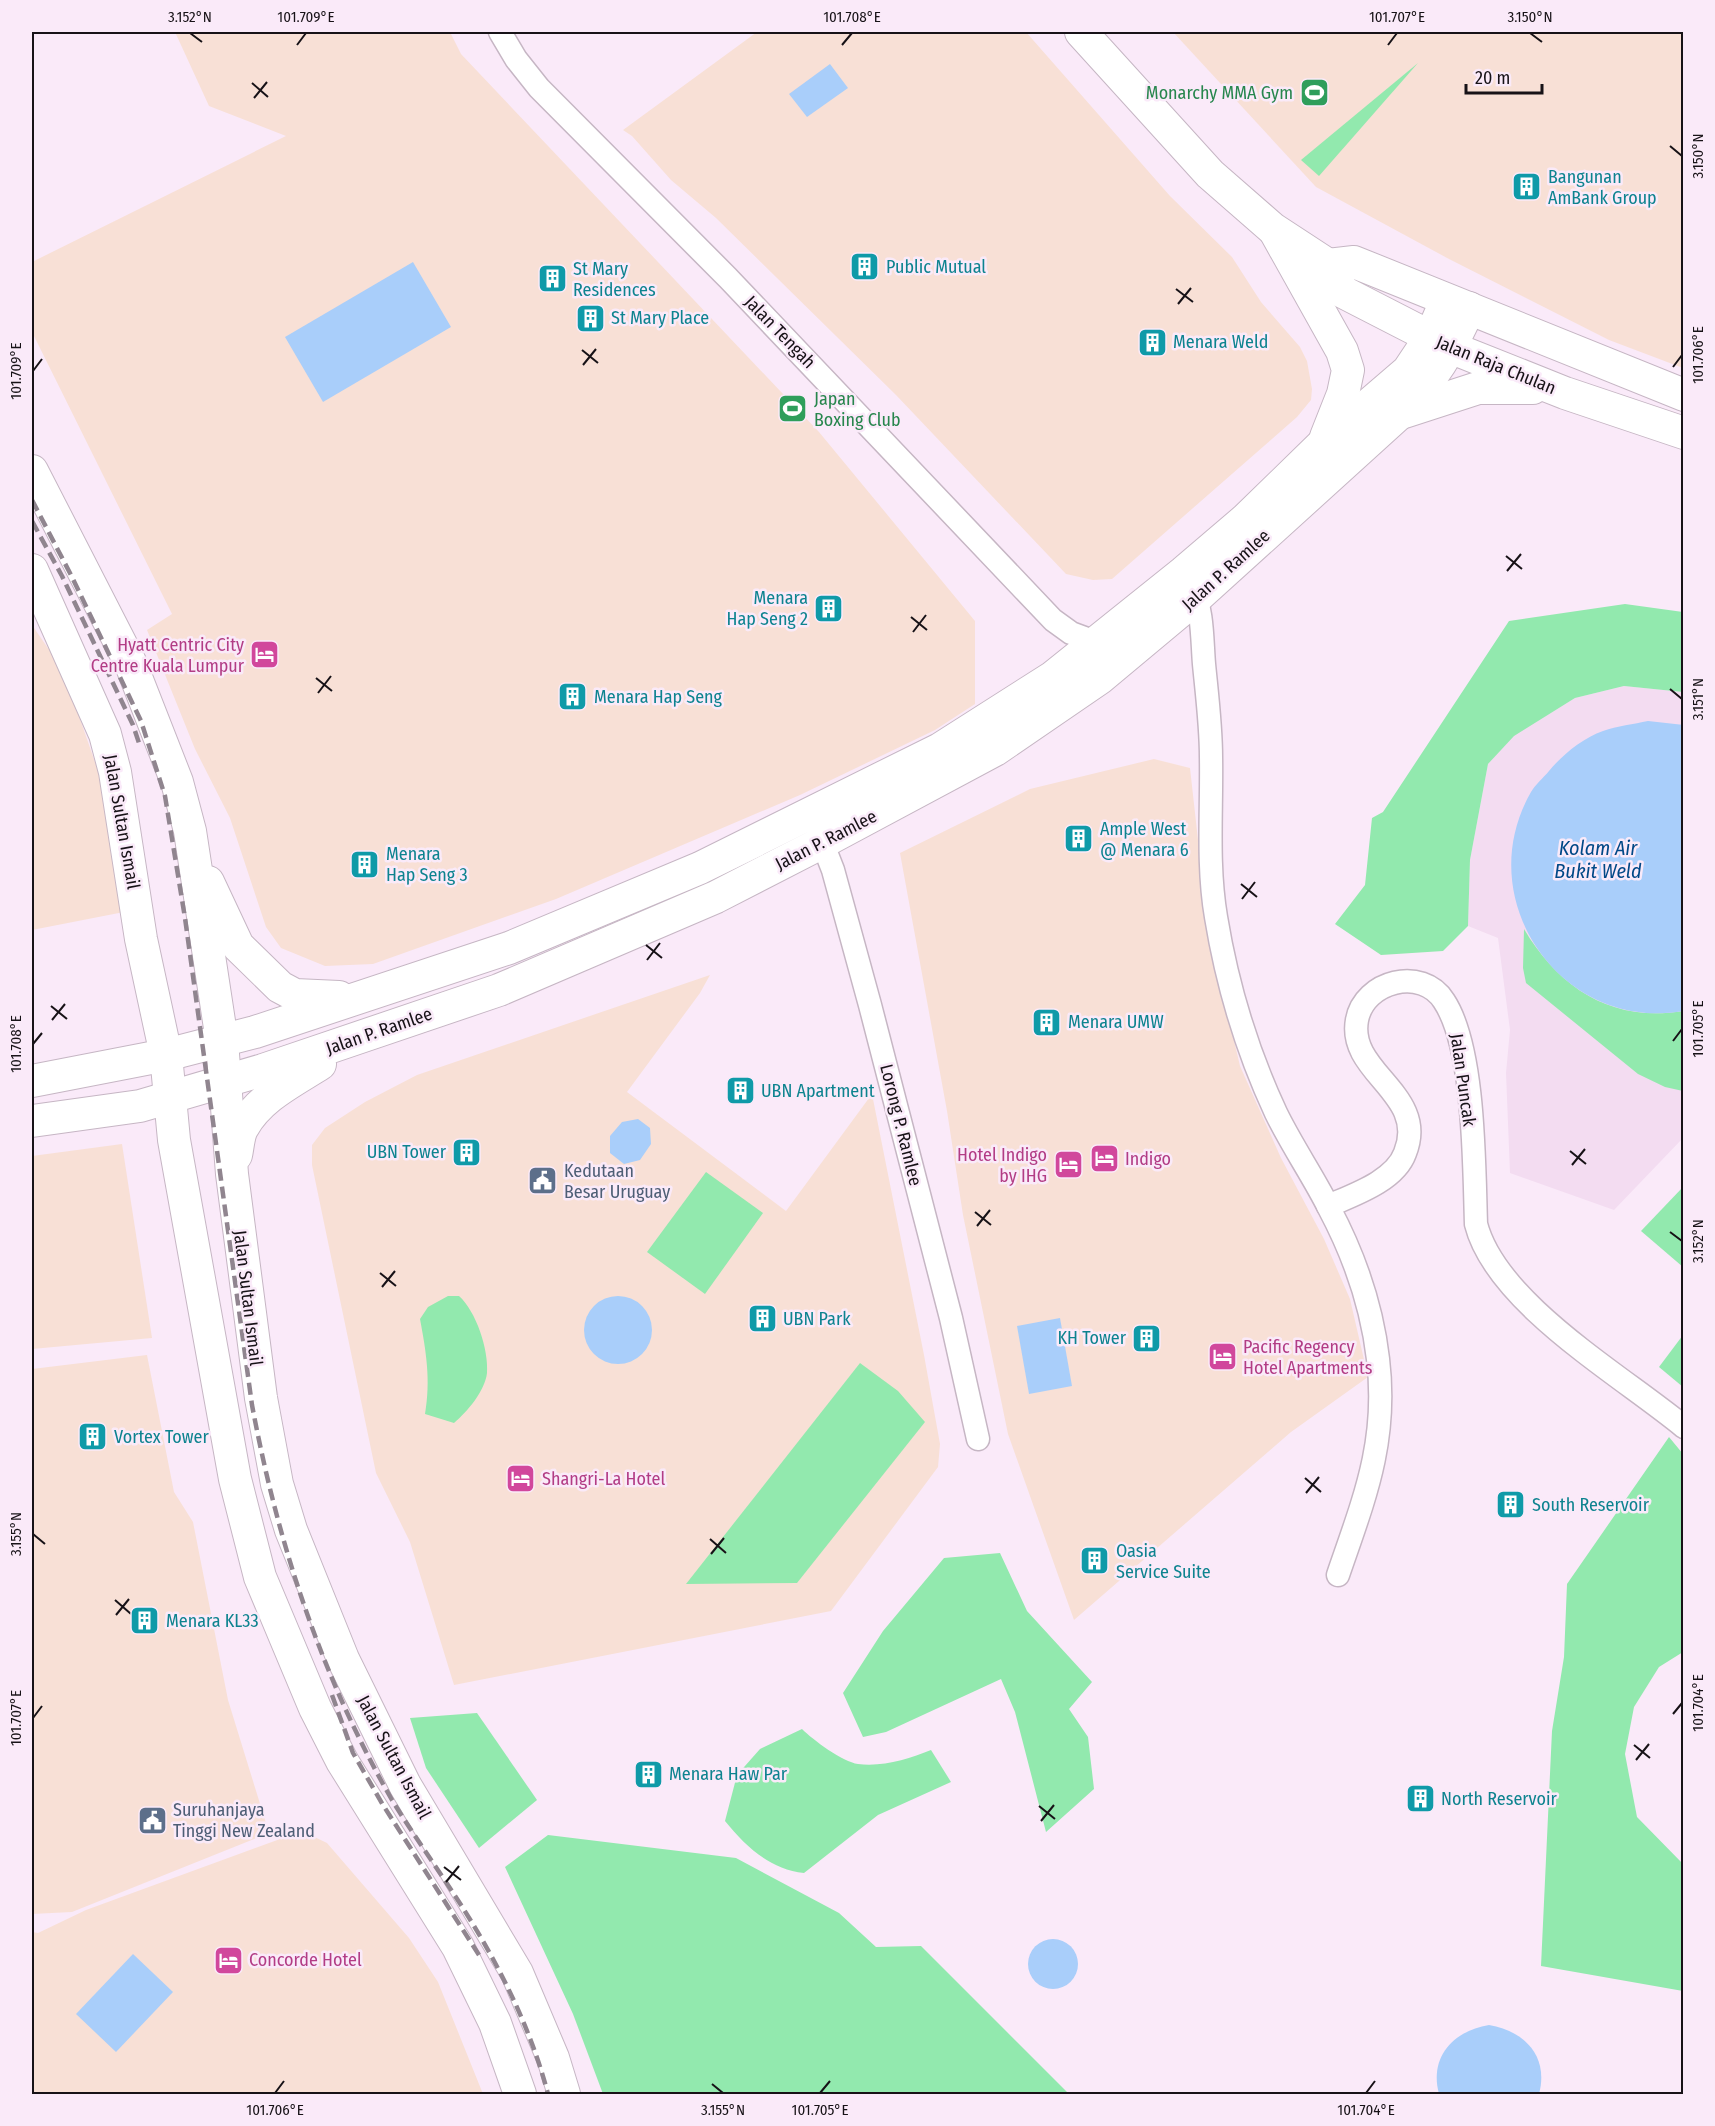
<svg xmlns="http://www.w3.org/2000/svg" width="1715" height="2126" font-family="'Fira Sans Condensed',sans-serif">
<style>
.commercial{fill:#f8e0d6}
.built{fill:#f3dcf1}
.green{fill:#92e9ae}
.water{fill:#a9cefa}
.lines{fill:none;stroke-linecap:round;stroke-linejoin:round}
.street-casing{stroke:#c6b6c4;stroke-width:25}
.secondary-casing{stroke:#c6b6c4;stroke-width:34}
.street{stroke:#fff;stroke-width:22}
.secondary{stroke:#fff;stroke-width:32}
.rail{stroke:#90858f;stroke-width:4.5;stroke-dasharray:12 6;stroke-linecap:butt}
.ticks{fill:none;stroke:#171217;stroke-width:2}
.labels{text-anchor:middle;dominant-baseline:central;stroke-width:5;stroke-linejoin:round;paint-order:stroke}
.leisure-label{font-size:18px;fill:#27864d;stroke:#faeaf9;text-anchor:end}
.culture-label{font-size:18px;fill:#0d838f;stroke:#faeaf9;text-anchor:start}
.street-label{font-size:18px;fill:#171217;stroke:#faeaf9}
.hotel-label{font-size:18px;fill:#b23c85;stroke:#faeaf9;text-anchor:start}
.service-label{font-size:18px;fill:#4e5e75;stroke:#faeaf9;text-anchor:start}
.water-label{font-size:20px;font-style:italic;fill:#004887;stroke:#faeaf9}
.neatline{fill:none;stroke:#171217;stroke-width:2}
.ticks-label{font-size:15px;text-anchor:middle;fill:#171217}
</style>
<rect width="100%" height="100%" fill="#faeaf9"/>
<g class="commercial">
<path d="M175,32H450L461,54L819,432L975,621V704L935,730L800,795L556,899L373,964L325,966L281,948L266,927L230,818L195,749L147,630L172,614L32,332V262L286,136L209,106Z"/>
<path d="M757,32H1026L1170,196L1232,257L1261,302L1300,347L1307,361L1312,389L1311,400L1297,417L1112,579L1093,580L1066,574L896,395L716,218L671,180L632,136L623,130Z"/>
<path d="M1173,32H1683V368L1609,340L1449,259L1316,187Z"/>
<path d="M32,625L63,670L121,837L124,912L32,930Z"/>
<path d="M1154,759L1190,768L1208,930L1240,1066L1281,1158L1324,1239L1350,1299L1368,1377L1291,1432L1074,1620L1008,1434L963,1215L947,1111L900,853L1030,789Z"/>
<path d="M710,975L700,993L627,1092L786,1211L872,1094L924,1355L940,1444L938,1467L831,1611L454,1685L410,1542L376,1473L312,1165V1145L325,1128L365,1102L417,1075Z"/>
<path d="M122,1144L152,1338L32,1349V1156Z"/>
<path d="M147,1355L174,1492L193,1522L228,1700L269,1833L72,1912L32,1914V1369Z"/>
<path d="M302,1831L327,1843L409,1938L438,1982L483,2094H32V1932L38,1933L86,1910Z"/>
</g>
<path class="built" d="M1624,686L1683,692V1138L1614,1210L1510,1173L1506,1073L1510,1030L1498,938L1468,926L1470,860L1488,764L1514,735L1575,698Z"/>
<g class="green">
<path d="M1418,63L1319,176L1301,160Z"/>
<path d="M1625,604L1683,612V692L1624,686L1575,698L1514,736L1488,764L1470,860L1468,926L1443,951L1381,955L1335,924L1365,885L1372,818L1383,812L1509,621Z"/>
<path d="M1524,929C1559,988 1612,1023 1683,1011V1091L1665,1087L1638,1074L1526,983L1523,968Z"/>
<path d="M706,1172L763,1213L705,1294L647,1252Z"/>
<path d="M1683,1187V1267L1641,1231Z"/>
<path d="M448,1296H459C476,1311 489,1350 487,1373C485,1391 467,1412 454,1423L425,1414C431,1380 426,1351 420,1319L428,1307Z"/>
<path d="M1683,1335V1387L1659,1367Z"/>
<path d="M860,1363L898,1391L925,1422L797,1583L686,1584Z"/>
<path d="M1669,1437L1683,1454V1652L1659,1667L1634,1707L1625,1754L1637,1817L1683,1864V1991L1541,1966L1552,1731L1564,1657L1567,1584Z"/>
<path d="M1000,1553L1027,1611L1092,1682L1069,1709L1088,1737L1094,1789L1046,1832L1015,1712L1001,1679L886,1732L863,1737L843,1693L883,1631L944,1558Z"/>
<path d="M477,1713L537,1800L479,1848L426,1768L410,1718Z"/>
<path d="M802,1729C813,1740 843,1762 858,1764C883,1767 909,1759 931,1750L951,1782L878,1815L804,1873C770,1869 746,1847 725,1821L737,1775L760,1749Z"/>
<path d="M548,1835L736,1858L839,1913L876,1947L921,1946L1069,2094H603L573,2014L505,1867Z"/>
</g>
<g class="water">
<path d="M830,64L848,88L807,117L789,94Z"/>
<path d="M413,262L451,327L323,402L285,337Z"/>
<path d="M1648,721L1684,725L1683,1011C1562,1032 1469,900 1531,792C1535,785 1543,778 1549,771C1562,755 1583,738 1603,731C1617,726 1634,724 1648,721Z"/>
<path d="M638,1119L650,1128L651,1144L640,1160L624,1164L610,1153V1136L622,1122Z"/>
<circle cx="618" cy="1330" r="34"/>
<path d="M1060,1318L1072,1386L1029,1394L1017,1326Z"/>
<circle cx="1053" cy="1964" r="25"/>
<path d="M133,1954L173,1992L116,2052L76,2014Z"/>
<path d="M1489,2025C1525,2031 1549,2057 1539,2094H1439C1429,2057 1453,2031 1489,2025Z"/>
</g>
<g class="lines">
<defs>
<g id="street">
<path d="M500,32L516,59L539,88L728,278L1053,620L1071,633L1098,643"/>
<path d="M1192,588C1203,610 1202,640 1204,664C1207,695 1211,726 1211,757C1212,810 1207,864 1216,917C1227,984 1247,1051 1276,1113C1292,1146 1313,1176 1329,1208C1354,1255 1372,1307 1378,1359C1388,1442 1364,1499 1338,1575"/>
<path d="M817,829L833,870L870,1005L951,1318L978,1439"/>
<path d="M1328,1206C1353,1195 1395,1181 1405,1153C1429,1094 1347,1073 1357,1020C1364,981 1422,966 1444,1001C1475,1048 1474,1166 1476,1224C1496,1303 1621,1375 1684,1427"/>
</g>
<g id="secondary">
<path d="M1081,32L1210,174L1273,229L1328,265L1343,292L1452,348L1565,393L1684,433"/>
<path d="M1276,233L1342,351L1348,370L1343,394L1326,437"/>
<path d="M1328,265L1354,262L1684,395"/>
<path d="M1404,412L1478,388H1533"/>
<path d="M32,471L130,662L177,782L190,831L222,1041L232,1174L261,1398L277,1484L291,1530L343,1659L405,1785L517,1973L553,2058L564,2094"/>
<path d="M32,570L105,734L115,772L141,939L166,1055L174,1140L235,1479L260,1577L315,1708L342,1761L458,1947L495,2023L520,2094"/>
<path d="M208,882L238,946L280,987L295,995L339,997"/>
<path d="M32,1081L166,1055L255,1032L509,948L700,868L940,749L1053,677L1184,572L1246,519L1323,444L1408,371L1430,338L1446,301"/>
<path d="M32,1121L140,1106L263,1070L499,990L716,897L823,842L995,750L1100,678L1197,597L1400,413C1433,380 1451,350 1469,308"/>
<path d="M236,1155C238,1147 238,1135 243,1127C260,1097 292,1082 320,1064"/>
</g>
</defs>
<use href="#street" class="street-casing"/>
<use href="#secondary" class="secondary-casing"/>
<use href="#street" class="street"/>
<use href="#secondary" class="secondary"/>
<g class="rail">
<path d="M32,500L72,577L141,721L165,796L185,918L252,1405C278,1544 321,1676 392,1800C417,1841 446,1880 471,1921C504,1975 532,2033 548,2094"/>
<path d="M32,521L62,576L133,725L140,746"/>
<path d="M332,1695L353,1753L383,1805L479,1955"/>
</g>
</g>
<path class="ticks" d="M190,33L202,42M1530,33L1542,42M297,45L306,33M842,45L852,33M1388,45L1397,33M252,83L268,97M254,98L267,82M1670,146L1682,156M1176,289L1193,302M1178,304L1191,288M582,350L598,363M583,365L596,349M1673,367L1682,355M33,371L42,359M1506,556L1522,569M1507,571L1521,554M911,617L927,630M913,632L926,615M316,678L332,691M1670,689L1682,699M318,693L331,676M1241,884L1257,897M1242,899L1255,882M646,945L662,958M647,960L660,943M51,1006L67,1019M52,1020L65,1004M1673,1041L1682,1029M33,1044L42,1033M1570,1151L1586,1164M1572,1165L1585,1149M975,1212L991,1225M977,1226L990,1210M1670,1232L1682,1241M380,1273L396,1286M382,1287L395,1271M1305,1478L1321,1492M1306,1493L1319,1477M33,1534L45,1544M710,1539L726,1553M711,1554L724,1538M115,1600L131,1614M116,1615L129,1599M1673,1714L1682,1703M33,1718L42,1706M1634,1745L1650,1758M1636,1760L1649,1744M1039,1806L1055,1819M1041,1821L1054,1805M444,1867L461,1880M446,1882L459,1866M712,2084L723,2093M275,2093L284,2081M820,2093L830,2081M1366,2093L1375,2081"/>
<defs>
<symbol id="stadium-square" viewBox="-11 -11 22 22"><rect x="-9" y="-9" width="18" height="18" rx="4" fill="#2e9e5b" stroke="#faeaf9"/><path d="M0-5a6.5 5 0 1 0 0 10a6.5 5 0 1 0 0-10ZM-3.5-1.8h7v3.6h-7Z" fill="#fff"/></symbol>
<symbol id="building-square" viewBox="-11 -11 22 22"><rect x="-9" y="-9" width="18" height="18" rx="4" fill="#0f9aa8" stroke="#faeaf9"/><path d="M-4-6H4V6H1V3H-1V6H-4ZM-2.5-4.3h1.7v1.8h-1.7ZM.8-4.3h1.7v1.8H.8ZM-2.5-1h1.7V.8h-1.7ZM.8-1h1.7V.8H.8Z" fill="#fff"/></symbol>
<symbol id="hotel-square" viewBox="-11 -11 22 22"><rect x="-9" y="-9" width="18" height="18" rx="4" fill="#d1479c" stroke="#faeaf9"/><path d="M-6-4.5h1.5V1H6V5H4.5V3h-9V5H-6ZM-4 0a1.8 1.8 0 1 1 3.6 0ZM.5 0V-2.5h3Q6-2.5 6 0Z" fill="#fff"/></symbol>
<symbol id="civic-square" viewBox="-11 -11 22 22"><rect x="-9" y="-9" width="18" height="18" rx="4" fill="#5c6f8a" stroke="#faeaf9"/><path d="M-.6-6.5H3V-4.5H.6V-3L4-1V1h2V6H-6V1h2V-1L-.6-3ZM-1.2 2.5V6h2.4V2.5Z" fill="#fff"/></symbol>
</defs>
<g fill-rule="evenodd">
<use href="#stadium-square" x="1298" y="76" width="33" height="33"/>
<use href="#building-square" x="1510" y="170" width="33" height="33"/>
<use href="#building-square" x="848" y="250" width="33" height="33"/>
<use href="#building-square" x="536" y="262" width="33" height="33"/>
<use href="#building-square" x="574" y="302" width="33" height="33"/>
<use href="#building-square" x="1136" y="326" width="33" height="33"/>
<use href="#stadium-square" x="776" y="392" width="33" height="33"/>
<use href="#building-square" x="812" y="592" width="33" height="33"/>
<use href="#hotel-square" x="248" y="638" width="33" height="33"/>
<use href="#building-square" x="556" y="680" width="33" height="33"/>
<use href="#building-square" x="1062" y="822" width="33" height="33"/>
<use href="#building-square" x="348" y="848" width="33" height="33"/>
<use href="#building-square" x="1030" y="1006" width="33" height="33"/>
<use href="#building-square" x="724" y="1074" width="33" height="33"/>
<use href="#building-square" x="450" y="1136" width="33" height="33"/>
<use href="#hotel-square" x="1088" y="1142" width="33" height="33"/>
<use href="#hotel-square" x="1052" y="1148" width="33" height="33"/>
<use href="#civic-square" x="526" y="1164" width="33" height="33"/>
<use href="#building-square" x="746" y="1302" width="33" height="33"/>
<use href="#building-square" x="1130" y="1322" width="33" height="33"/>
<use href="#hotel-square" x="1206" y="1340" width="33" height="33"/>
<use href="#building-square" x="76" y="1420" width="33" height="33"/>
<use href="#hotel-square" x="504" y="1462" width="33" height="33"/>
<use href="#building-square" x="1494" y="1488" width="33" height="33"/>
<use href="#building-square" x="1078" y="1544" width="33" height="33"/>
<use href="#building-square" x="128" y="1604" width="33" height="33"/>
<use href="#building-square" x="632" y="1758" width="33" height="33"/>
<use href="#building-square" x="1404" y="1782" width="33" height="33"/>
<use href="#civic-square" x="136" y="1804" width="33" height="33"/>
<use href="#hotel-square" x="212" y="1944" width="33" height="33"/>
</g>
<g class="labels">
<g class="leisure-label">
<text x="1293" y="93">Monarchy MMA Gym</text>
<text x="814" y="399" text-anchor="start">Japan<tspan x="814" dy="21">Boxing Club</tspan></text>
</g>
<g class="culture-label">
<text x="1548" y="177">Bangunan<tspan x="1548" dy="21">AmBank Group</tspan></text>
<text x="886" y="267">Public Mutual</text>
<text x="573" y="269">St Mary<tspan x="573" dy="21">Residences</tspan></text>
<text x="611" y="318">St Mary Place</text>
<text x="1173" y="342">Menara Weld</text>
<text x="808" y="598" text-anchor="end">Menara<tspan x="808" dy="21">Hap Seng 2</tspan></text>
<text x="594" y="697">Menara Hap Seng</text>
<text x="1100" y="829">Ample West<tspan x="1100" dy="21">@ Menara 6</tspan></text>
<text x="386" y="854">Menara<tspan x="386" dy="21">Hap Seng 3</tspan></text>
<text x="1068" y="1022">Menara UMW</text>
<text x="761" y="1091">UBN Apartment</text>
<text x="446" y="1152" text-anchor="end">UBN Tower</text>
<text x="783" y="1319">UBN Park</text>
<text x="1126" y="1338" text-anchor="end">KH Tower</text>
<text x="114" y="1437">Vortex Tower</text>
<text x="1532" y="1505">South Reservoir</text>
<text x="1116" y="1551">Oasia<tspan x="1116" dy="21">Service Suite</tspan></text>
<text x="166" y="1621">Menara KL33</text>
<text x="669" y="1774">Menara Haw Par</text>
<text x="1441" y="1799">North Reservoir</text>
</g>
<g class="street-label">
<text transform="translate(780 332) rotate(46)">Jalan Tengah</text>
<text transform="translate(1496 365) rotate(22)">Jalan Raja Chulan</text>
<text transform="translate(1226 570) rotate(-42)">Jalan P. Ramlee</text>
<text transform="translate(122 822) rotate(80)">Jalan Sultan Ismail</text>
<text transform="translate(826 840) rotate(-27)">Jalan P. Ramlee</text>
<text transform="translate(379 1031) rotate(-19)">Jalan P. Ramlee</text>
<text transform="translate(1463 1080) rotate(82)">Jalan Puncak</text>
<text transform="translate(901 1125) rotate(76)">Lorong P. Ramlee</text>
<text transform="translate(248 1298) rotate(83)">Jalan Sultan Ismail</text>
<text transform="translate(394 1757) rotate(62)">Jalan Sultan Ismail</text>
</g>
<g class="hotel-label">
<text x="244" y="645" text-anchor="end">Hyatt Centric City<tspan x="244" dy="21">Centre Kuala Lumpur</tspan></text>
<text x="1047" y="1155" text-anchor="end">Hotel Indigo<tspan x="1047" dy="21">by IHG</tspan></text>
<text x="1125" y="1159">Indigo</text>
<text x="1243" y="1347">Pacific Regency<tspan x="1243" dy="21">Hotel Apartments</tspan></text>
<text x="542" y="1479">Shangri-La Hotel</text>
<text x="249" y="1960">Concorde Hotel</text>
</g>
<g class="service-label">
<text x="564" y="1171">Kedutaan<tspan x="564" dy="21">Besar Uruguay</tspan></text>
<text x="173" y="1810">Suruhanjaya<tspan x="173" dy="21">Tinggi New Zealand</tspan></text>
</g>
<g class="water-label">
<text x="1598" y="848">Kolam Air<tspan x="1598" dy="23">Bukit Weld</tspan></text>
</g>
</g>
<rect width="1715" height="2126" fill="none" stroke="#faeaf9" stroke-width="66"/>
<path d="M1466 84v9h76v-9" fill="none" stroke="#171217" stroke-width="3"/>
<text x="1475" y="84" font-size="18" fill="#171217" stroke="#faeaf9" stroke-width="4.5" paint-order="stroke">20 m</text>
<rect x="33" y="33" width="1649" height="2060" class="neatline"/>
<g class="ticks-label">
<text x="190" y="22">3.152°N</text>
<text x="306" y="22">101.709°E</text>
<text x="852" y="22">101.708°E</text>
<text x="1397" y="22">101.707°E</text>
<text x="1530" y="22">3.150°N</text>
<text transform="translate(1698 156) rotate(-90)" y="5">3.150°N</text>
<text transform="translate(1698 355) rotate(-90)" y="5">101.706°E</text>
<text transform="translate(16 371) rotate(-90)" y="5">101.709°E</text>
<text transform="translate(1698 699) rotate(-90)" y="5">3.151°N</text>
<text transform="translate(1698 1029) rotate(-90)" y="5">101.705°E</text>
<text transform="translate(16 1044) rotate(-90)" y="5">101.708°E</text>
<text transform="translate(1698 1241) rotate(-90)" y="5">3.152°N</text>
<text transform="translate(16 1534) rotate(-90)" y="5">3.155°N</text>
<text transform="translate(1698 1703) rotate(-90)" y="5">101.704°E</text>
<text transform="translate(16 1718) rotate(-90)" y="5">101.707°E</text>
<text x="275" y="2115">101.706°E</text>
<text x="723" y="2115">3.155°N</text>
<text x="820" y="2115">101.705°E</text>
<text x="1366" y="2115">101.704°E</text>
</g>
</svg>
